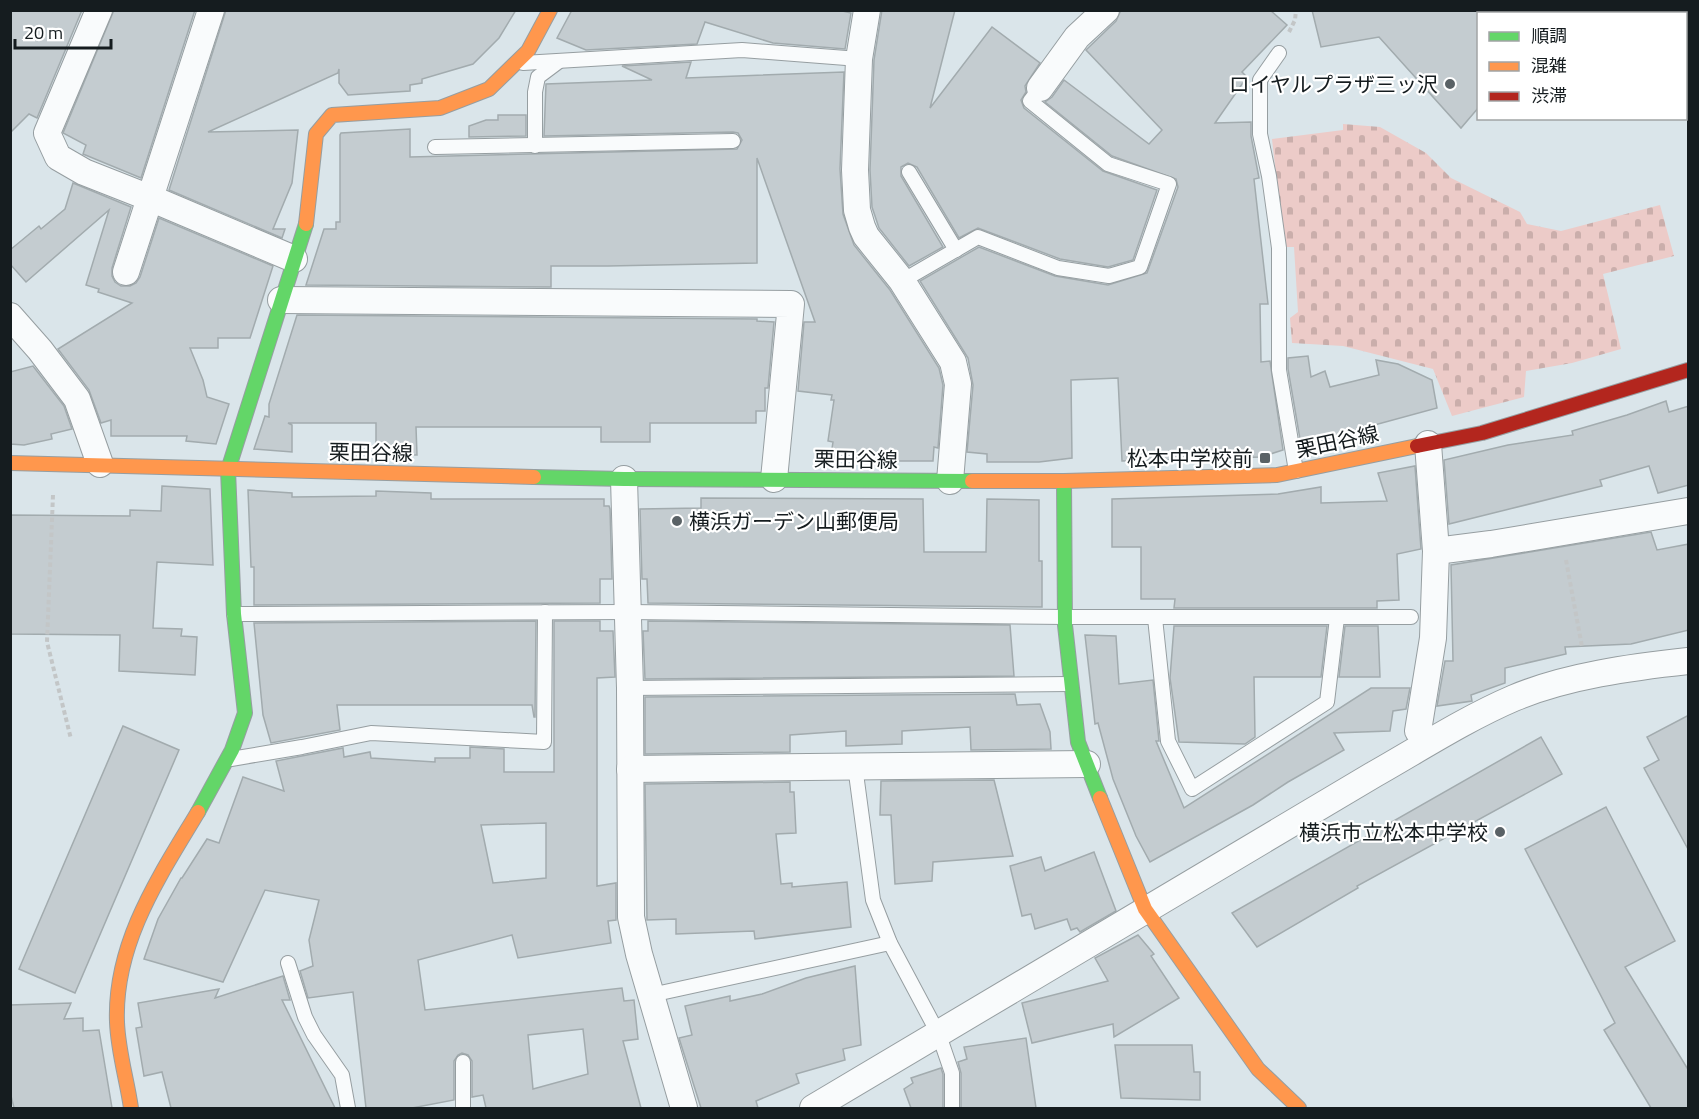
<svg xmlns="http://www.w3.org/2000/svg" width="1699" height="1119" font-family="'Titillium Web','Noto Sans JP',sans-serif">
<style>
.cemetery{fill:url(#cemetery-stones)}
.building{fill:#c4ccd0;stroke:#a2abae;stroke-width:1.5;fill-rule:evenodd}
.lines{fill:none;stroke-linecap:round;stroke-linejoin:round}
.lane-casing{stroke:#969ea1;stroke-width:16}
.street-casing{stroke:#969ea1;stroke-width:28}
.fast-casing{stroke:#969ea1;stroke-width:16}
.slow-casing{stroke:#969ea1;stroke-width:16}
.jam-casing{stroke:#969ea1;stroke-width:16}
.path{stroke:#c3c6c7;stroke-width:4;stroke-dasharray:4.5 3;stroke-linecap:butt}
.lane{stroke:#f9fbfc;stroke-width:14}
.street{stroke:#f9fbfc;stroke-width:26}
.fast{stroke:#63d668;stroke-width:14}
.slow{stroke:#ff974d;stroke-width:14}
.jam{stroke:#b3261e;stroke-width:14}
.poi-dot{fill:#5a6266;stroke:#fff;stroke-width:2}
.labels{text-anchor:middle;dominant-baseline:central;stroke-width:4.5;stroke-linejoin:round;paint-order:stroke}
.poi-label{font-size:21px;fill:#151c1f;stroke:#fff;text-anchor:end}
.street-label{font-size:21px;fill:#151c1f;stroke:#fff}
</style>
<defs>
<pattern id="cemetery-stones" width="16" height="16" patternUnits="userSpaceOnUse" patternTransform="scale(1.5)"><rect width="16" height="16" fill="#eccbc8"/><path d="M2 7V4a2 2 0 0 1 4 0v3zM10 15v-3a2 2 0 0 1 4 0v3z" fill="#caaeab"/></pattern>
</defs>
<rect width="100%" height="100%" fill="#dae5ea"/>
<path class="cemetery" d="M1343,124L1380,127L1426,153L1451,178L1520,212L1527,224L1561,231L1660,205L1674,256L1603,274L1621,349L1572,363L1526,371L1524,397L1452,416L1433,369L1343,346L1292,343L1290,318L1298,312L1294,247H1284L1272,139L1343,130Z"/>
<g class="building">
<path d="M10,10H82L37,118L29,114L10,133Z"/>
<path d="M114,10H195L141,178L83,154L86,145L63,133Z"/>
<path d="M226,10H516L499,38L473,64L422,79V83L410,85V91L348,95L339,83V69L338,73L208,132L298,130L292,183L273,229H285L282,238L169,190Z"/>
<path d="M572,10H838L851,13L845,49L773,43L705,22L697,44L586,50L557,38Z"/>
<path d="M882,10H955L930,108L992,27L1040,63L1025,86L1026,92L1021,100L1024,108L1103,171L1157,190L1133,260L1108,267L1060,259L978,228L959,238L917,167L908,163L901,167V176L943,247L909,266L879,228L872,207L870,170L874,60Z"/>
<path d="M1121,10H1270L1287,25L1242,72L1247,77L1215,123L1251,122V136L1259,178L1254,179L1268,304H1260L1261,362L1270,361L1283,450L1261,457L1122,461L1118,378L1071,380L1072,458L1039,462H987V454L967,452L973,385L968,358L920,281L979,247L1055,276L1108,285L1147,273L1178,187L1176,179L1112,156L1045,102L1052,97L1064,80L1149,144L1162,130L1086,50L1116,21Z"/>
<path d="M1312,10H1479V107L1461,128L1379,37L1321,47Z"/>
<path d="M691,62L686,78L844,72L840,169L843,214L854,245L890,290L939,368L943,385L938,448L934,447L933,461H830L833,442L828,441L834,400H831L832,395L798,391L804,322H815L757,158V263L608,266H551V287L306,285L324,229H336V222H340V135L341,133L410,129V157L737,149L742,140L738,133L733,132L544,136L546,84L652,80L622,66Z"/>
<path d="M498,115H526V136L469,137V126L486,120H498Z"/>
<path d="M73,183L131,207L112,268V276L115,282L121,286H130L136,283L140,277L159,218L273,266L250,338H218V348H190L203,380L207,397L229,404L216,444L186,441L187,436H111V420L101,423L89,390L58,349L132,303L98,292L99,289L86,285L109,210L26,282L10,264V250L39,226L41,229L65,209Z"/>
<path d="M297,315L757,319V321L774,322L768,388H765V411H756V423H650V442H601V427H416L417,455L376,454V423H288L292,425V452L254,449L265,416L269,417V404Z"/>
<path d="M1308,356L1311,377L1325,371L1330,387L1379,375L1376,360L1398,364L1432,380L1437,408L1301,445L1288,369V358Z"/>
<path d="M33,366L64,406L72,429L51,434L52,439L24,445L10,444V372Z"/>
<path d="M1666,401L1669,412L1689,406V485L1658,493L1649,466L1600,480L1602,486L1449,524L1444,460L1508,445L1573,435L1572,431L1627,415Z"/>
<path d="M1415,466L1421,549L1397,554L1399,600L1377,601V608H1174L1175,599H1141V547H1112V499L1278,494L1321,487V503L1387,501L1378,473Z"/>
<path d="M162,486L210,489L213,565L157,562L153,628L182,629L181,636L197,637L195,675L119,671L120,635L10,634V515L130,516V510L161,511Z"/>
<path d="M248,490L292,493V497L376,496V491L431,493V499H604V506H609L610,509L612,579H600V603L254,605V567H251Z"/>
<path d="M701,498L923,499L924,552H986L987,499L1039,500V561H1042V607L648,603L647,579H642L640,509L701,508Z"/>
<path d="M1651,532L1657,550L1689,544V630L1631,644L1565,647L1566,654L1505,668V683L1471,695L1472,701L1437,706L1445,661H1453L1451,565Z"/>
<path d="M536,621L535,717H534L532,705H337L340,730L271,743L263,715L254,623Z"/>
<path d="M554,621H600V631H613L615,677L597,678V886L616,883V920L608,921L611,943L518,958L512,935L418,960L425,1010L622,988L624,1001L634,1000L638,1039L623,1041L641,1108H486L483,1095L472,1097V1061L468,1055L462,1053L458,1055L454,1061V1100L412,1108H366L353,992L308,998L300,971L313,966L309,940L319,900L265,890L223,982L144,959L158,919L181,878H182L207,839L219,843L243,777L284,791L276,761L343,748L344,757L370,752L371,758L435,762V758H470V747L504,749V772H554ZM546,823V878L493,883L481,825ZM583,1029L588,1074L533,1089L528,1035Z"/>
<path d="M648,621L1010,625L1014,676L645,679L643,631H648Z"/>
<path d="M1174,626H1327L1321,677H1254L1255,737L1245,744L1179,742L1170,678Z"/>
<path d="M1345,626H1378L1380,677H1339Z"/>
<path d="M1085,635L1116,636L1119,684L1153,680L1159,741H1156L1184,808L1371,688H1410L1406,709L1393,711L1390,731L1334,733L1344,750L1288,782L1253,805L1150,862L1136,836L1113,779L1098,723L1095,724Z"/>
<path d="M1015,694L1017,705L1040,704L1050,732L1051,749L971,750L970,727L902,731V744L846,746V731L790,735V752L645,754V697Z"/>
<path d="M1689,715V851L1644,768L1659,760L1647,737Z"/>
<path d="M123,726L179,750L75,993L19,969Z"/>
<path d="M1541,737L1562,774L1357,886L1358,888L1257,947L1232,913Z"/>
<path d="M994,780L1013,856L933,862L932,881L895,884L891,815H880L881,781Z"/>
<path d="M790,782V792H794L796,833L776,834L781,884L792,883V887L847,882L851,927L755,939L754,931L676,934V919L647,920L645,784Z"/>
<path d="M1606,807L1675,941L1625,967L1689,1071V1108H1651L1604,1030L1615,1023L1525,849Z"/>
<path d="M1094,852L1116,911L1080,932L1077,928L1071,930L1067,919L1035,929L1031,914L1022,916L1010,866L1041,857L1045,871Z"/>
<path d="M1138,935L1154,954L1151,956L1179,998L1114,1037L1113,1024L1032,1043L1022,1003L1108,981L1095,958Z"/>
<path d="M855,966L861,1045L843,1049L845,1060L796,1074L799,1083L756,1101L758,1108H701L679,1038L692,1035L685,1006L730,996V1001L762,994L806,978Z"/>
<path d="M283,976L290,1000H282L335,1108H171L162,1072L144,1076L136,1028L142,1027L138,1003L219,989L215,998Z"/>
<path d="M71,1003L64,1019L83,1018V1031L99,1030L112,1108H14L10,1092V1005Z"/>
<path d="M1026,1038L1036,1108H961V1073L958,1062L967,1059L964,1047Z"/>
<path d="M1115,1045H1192L1194,1072H1200V1100L1121,1098Z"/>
<path d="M941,1068L943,1074V1108H911L904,1089L913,1083L911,1078Z"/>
</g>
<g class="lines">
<defs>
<g id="lane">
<path d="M1279,53L1260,80V134L1269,176L1279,248V370L1296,471"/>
<path d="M523,63L742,50L859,59"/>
<path d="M535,146V92L538,77L558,62"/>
<path d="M435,147L733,141"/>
<path d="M909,172L956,250"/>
<path d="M902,281L978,237L1058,268L1109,276L1140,267L1169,184L1108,164L1030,101L1040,88"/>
<path d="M234,614L628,612L1065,617H1411"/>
<path d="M1155,618L1168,741L1192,789L1327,702L1337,618"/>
<path d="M630,688L1071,684"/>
<path d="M231,759L302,747L371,733L544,742L545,612"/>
<path d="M855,766L873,900L890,943L939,1035L952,1073V1108"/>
<path d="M288,963L305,1017L314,1035L342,1075L348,1108"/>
<path d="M651,995L890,943"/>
<path d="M463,1062V1108"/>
</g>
<g id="street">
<path d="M99,10L47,133L58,157L84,172L150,198L294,259"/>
<path d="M867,10L859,59L855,170L857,210L862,227L866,236L902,281L953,362L958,384L950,481"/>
<path d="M1040,88L1077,37L1106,10"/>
<path d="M126,272L211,10"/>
<path d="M281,300L791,304L774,479"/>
<path d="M10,316L40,350L77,399L100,464"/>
<path d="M624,479L630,688L631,917L639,954L684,1108"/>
<path d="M1436,551L1491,544L1688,511"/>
<path d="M1418,731L1433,638L1436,551L1428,444"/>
<path d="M630,769L1087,764"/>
<path d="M813,1108L1373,775C1419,749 1465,719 1514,698C1566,676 1632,667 1688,661"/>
</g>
<g id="fast">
<path d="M534,477L624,479L972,481"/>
<path d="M1064,481L1065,625L1078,742L1100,798"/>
<path d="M198,812L232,750L245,713L234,614L228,470L306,224"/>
</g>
<g id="slow">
<path d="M306,224L316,134L332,115L440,108L489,89L528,51L550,10"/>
<path d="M10,463L534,477"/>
<path d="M972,481H1064L1277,475L1417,446"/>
<path d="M1100,798L1145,909L1258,1069L1299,1108"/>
<path d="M131,1108C127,1080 118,1051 117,1022C114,943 159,877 198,812"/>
</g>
<path id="jam" d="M1417,446L1482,433L1688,370"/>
</defs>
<use href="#lane" class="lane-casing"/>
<use href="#street" class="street-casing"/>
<use href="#fast" class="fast-casing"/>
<use href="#slow" class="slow-casing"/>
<use href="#jam" class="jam-casing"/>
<g class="path">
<path d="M1289,32L1295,20L1296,10"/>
<path d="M53,495L47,642L71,739"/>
<path d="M1566,560L1582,647"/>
</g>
<use href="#lane" class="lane"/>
<use href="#street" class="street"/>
<use href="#fast" class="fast"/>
<use href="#slow" class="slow"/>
<use href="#jam" class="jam"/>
</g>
<g class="poi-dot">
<circle cx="1450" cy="84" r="6"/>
<rect x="1259" y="452" width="12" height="12" rx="3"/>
<circle cx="677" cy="521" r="6"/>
<circle cx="1500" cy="832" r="6"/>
</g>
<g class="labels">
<g class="poi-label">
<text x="1438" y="84">ロイヤルプラザ三ッ沢</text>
<text x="1253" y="458">松本中学校前</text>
<text x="689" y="521" text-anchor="start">横浜ガーデン山郵便局</text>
<text x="1488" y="832">横浜市立松本中学校</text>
</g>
<g class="street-label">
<text transform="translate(1337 441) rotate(-12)">栗田谷線</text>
<text transform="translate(371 452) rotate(1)">栗田谷線</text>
<text transform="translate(856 459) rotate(1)">栗田谷線</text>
</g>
</g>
<rect width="1699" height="1119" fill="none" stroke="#151c1f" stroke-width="24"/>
<rect x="1477" y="12" width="210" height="108" fill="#ffffff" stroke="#a1a4a5" stroke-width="1.5"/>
<rect x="1489" y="32" width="30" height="9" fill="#63d668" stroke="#a1a4a5" stroke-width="1.5"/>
<text x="1531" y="42" font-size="18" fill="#151c1f">順調</text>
<rect x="1489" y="62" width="30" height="9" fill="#ff974d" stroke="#a1a4a5" stroke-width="1.5"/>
<text x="1531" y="72" font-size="18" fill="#151c1f">混雑</text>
<rect x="1489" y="92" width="30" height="9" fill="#b3261e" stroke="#a1a4a5" stroke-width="1.5"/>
<text x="1531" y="102" font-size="18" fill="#151c1f">渋滞</text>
<path d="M15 39v9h96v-9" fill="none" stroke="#151c1f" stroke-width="3"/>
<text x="24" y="39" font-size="18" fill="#151c1f" stroke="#ffffff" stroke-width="4.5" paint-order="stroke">20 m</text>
</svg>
